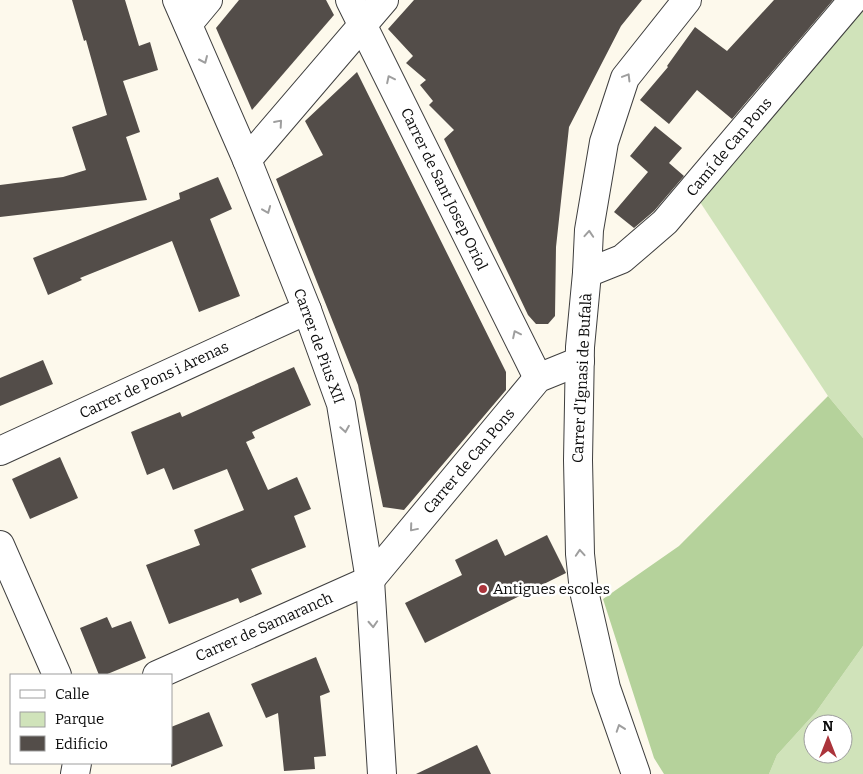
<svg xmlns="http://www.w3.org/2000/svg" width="863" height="774" font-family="Bitter,serif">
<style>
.green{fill:#d0e3ba;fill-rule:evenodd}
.forest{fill:#b5d29b}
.building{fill:#534d49}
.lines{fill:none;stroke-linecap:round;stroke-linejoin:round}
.minor-casing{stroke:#3f3f3f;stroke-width:30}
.minor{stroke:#fff;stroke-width:28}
.oneway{stroke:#9e9e9e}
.poi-dot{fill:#ab343b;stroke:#fff;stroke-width:2}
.labels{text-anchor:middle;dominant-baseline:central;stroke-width:5;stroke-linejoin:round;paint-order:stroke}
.street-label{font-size:15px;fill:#0c0c0c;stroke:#fff}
.poi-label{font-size:15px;fill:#0c0c0c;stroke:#fff;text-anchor:start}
</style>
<rect width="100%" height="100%" fill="#fdf9ec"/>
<g class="green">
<path d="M863,0V438L828,396L698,199Z"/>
<path d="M863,646V774H769L777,755L816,712ZM813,724H843V754H813Z"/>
</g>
<path class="forest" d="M828,396L863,438V646L816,712L777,755L769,774H664L654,758L603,599L679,546Z"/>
<g class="building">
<path d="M72,0H125L139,46L150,42L158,70L123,81L140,132L126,137L147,200L0,217V185L63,177L86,170L72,127L107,115L86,40L84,41Z"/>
<path d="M239,0H326L334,15L252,110L216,28Z"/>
<path d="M414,0H642L621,26L569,127L556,247L555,316L548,324H536L528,315L444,139L454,130L429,105L433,101L420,85L426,80L406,63L413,56L388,29Z"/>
<path d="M774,0H833L732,119L697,90L669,124L640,100L668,67L667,66L695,27L727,51Z"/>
<path d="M357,72L506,372V390L404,510L383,507L358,385L276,179L323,155L305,121Z"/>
<path d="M655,126L682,148L669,163L684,176L654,211L634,228L614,212L648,172L630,156Z"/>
<path d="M218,177L232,209L210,219L240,296L199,312L172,241L80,278L82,280L48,295L33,258L180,199L179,193Z"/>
<path d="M43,360L53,384L0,406V378Z"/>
<path d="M294,367L311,405L252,432L255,438L246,442L268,490L297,477L311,509L294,516L306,547L251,569L262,594L240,603L238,598L169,624L146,565L200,545L194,530L244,510L227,469L173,490L164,468L147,475L131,432L180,412L182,417Z"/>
<path d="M60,457L78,498L30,519L12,479Z"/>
<path d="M547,535L566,573L425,643L405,603L462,575L455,560L497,539L505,556Z"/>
<path d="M107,617L112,628L131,621L146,658L105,675H99L80,628Z"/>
<path d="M316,657L330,692L320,696L326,756L314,757L315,769L284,771L278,713L266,718L251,684Z"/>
<path d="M209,712L223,746L171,767V727Z"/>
<path d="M477,745L491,774H416Z"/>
</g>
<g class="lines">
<defs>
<g id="minor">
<path d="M177,0L247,160L307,310L341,404L370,580L382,774"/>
<path d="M350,0L538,378"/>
<path d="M188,24L208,0"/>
<path d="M247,160L384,0"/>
<path d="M587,273L622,259L665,222L853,0"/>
<path d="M0,451L307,310"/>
<path d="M0,545L57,675"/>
<path d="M157,675L370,580L538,378L580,361"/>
<path d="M75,774L77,763"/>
<path d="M636,774L606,688L584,591L580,554L578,460L580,347L587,273L589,230L604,142L625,78L687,0"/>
</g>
</defs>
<use href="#minor" class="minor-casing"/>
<use href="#minor" class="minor"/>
</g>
<defs><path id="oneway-chevron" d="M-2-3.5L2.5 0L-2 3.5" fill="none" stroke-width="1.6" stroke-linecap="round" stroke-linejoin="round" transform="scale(1.25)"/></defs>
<g class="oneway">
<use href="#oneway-chevron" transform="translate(204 60) rotate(66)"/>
<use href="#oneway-chevron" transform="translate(627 77) rotate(-59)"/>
<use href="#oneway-chevron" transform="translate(390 79) rotate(-116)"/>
<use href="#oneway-chevron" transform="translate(279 123) rotate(-49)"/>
<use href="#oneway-chevron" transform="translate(267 210) rotate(68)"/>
<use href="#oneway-chevron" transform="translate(589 234) rotate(-86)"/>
<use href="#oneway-chevron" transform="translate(516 334) rotate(-116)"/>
<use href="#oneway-chevron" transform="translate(345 429) rotate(81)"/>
<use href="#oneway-chevron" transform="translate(413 528) rotate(130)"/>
<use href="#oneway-chevron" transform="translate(580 553) rotate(-94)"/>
<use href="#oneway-chevron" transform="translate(373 624) rotate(87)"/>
<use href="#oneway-chevron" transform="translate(620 728) rotate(-109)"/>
</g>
<circle class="poi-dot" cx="483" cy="589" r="5"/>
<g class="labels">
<g class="street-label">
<text transform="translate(729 147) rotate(-50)">Camí de Can Pons</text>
<text transform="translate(444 189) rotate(64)">Carrer de Sant Josep Oriol</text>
<text transform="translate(319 346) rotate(70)">Carrer de Pius XII</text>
<text transform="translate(582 378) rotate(-87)">Carrer d'Ignasi de Bufalà</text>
<text transform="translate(154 380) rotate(-25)">Carrer de Pons i Arenas</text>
<text transform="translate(469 461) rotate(-50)">Carrer de Can Pons</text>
<text transform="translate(264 627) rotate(-24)">Carrer de Samaranch</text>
</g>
<g class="poi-label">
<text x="493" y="589">Antigues escoles</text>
</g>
</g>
<rect x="10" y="674" width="162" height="90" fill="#ffffff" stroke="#9e9e9e"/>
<rect x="20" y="690" width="25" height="8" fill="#ffffff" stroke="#9e9e9e"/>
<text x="55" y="699" font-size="15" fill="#0c0c0c">Calle</text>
<rect x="20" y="712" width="25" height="15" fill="#d0e3ba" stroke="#9e9e9e"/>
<text x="55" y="724" font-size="15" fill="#0c0c0c">Parque</text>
<rect x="20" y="736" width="25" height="15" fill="#534d49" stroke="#9e9e9e"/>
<text x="55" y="749" font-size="15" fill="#0c0c0c">Edificio</text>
<g transform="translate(828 739)"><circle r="24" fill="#ffffff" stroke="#9e9e9e"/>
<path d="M0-4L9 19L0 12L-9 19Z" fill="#ab343b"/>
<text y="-8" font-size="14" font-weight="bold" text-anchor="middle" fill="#0c0c0c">N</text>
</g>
</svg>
